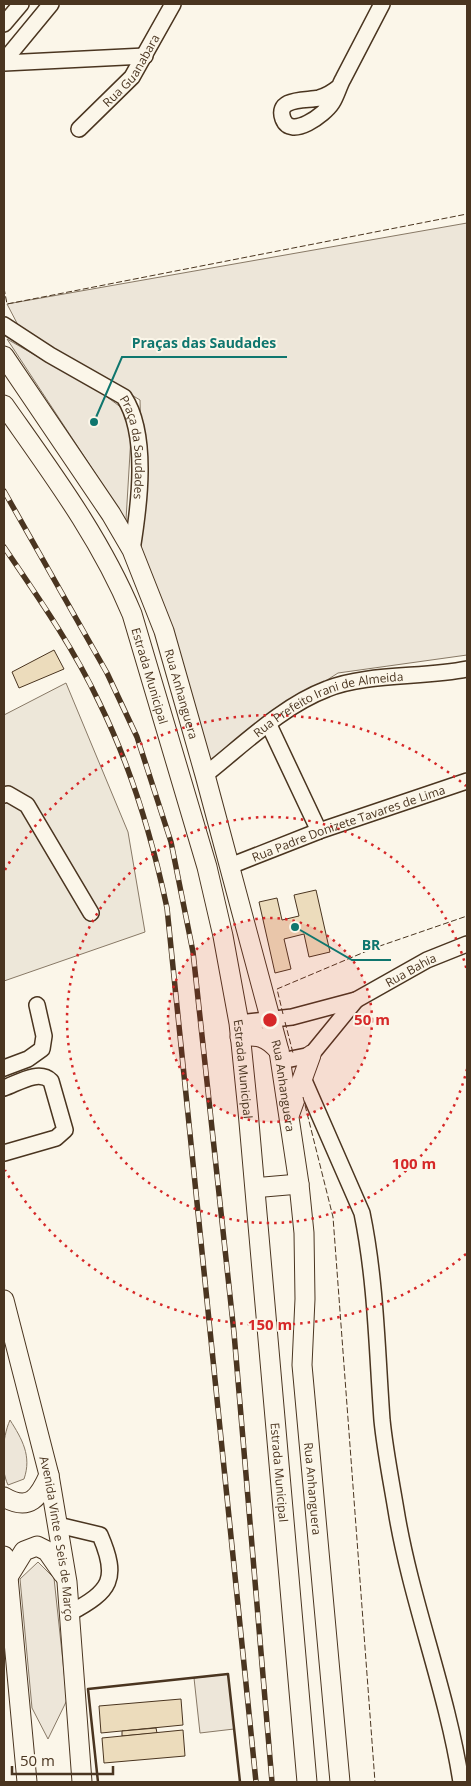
<svg xmlns="http://www.w3.org/2000/svg" width="471" height="1786" font-family="'Open Sans',sans-serif">
<style>
.green{fill:#ede6d9;stroke:#887966}
.parking{fill:#ede7d9;stroke:#887966}
.building{fill:#ecdcbc;stroke:#4a3520}
.lines{fill:none;stroke-linecap:round;stroke-linejoin:round}
.minor-casing{stroke:#4a3520;stroke-width:18}
.major-casing{stroke:#4a3520;stroke-width:21}
.minor{stroke:#fbf6e9;stroke-width:15}
.major{stroke:#fbf6e9;stroke-width:19}
.rail-casing{stroke:#4a3520;stroke-width:5.5}
.rail{stroke:#fbf6e9;stroke-width:4;stroke-dasharray:11;stroke-linecap:butt}
.fence{stroke:#4a3520;stroke-width:1;stroke-dasharray:6 2.5;stroke-linecap:butt}
.wall{stroke:#4a3520;stroke-width:2.5}
.ring{fill:none;stroke:#d62828;stroke-width:2.5;stroke-dasharray:2.5 5}
.labels{text-anchor:middle;dominant-baseline:central;stroke-width:4;stroke-linejoin:round;paint-order:stroke}
.street-label{font-size:12px;fill:#4a3520;stroke:#fbf6e9}
.centre{fill:#d62828;stroke:#fbf6e9;stroke-width:2.5}
.ring-label{font-size:15px;text-anchor:middle;font-weight:bold;fill:#d62828;stroke:#fbf6e9;stroke-width:4;stroke-linejoin:round;paint-order:stroke}
.leader{fill:none;stroke:#0f766e;stroke-width:2}
.callout-dot{fill:#0f766e;stroke:#fbf6e9;stroke-width:2}
.callout-label{font-size:14px;text-anchor:middle;font-weight:bold;fill:#0f766e;stroke:#fbf6e9;stroke-width:4;stroke-linejoin:round;paint-order:stroke}
</style>
<rect width="100%" height="100%" fill="#fbf6e9"/>
<g class="green">
<path d="M467,223V655L338,673L260,723L210,765L139,550L143,511L140,400L19,327L7,304Z"/>
<path d="M7,339L103,394L122,408L131,436L126,520Z"/>
<path d="M10,1420C22,1439 32,1456 24,1479L8,1485C0,1468 2,1438 10,1420Z"/>
<path d="M38,1562L54,1578L67,1700L48,1739L32,1708L20,1579Z"/>
<path d="M228,1674L234,1729L200,1733L194,1678Z"/>
</g>
<path class="parking" d="M66,683L128,832L145,932L4,981V715Z"/>
<g class="building">
<path d="M54,650L64,669L19,688L12,672Z"/>
<path d="M316,890L330,952L309,957L304,934L284,939L291,969L275,973L259,902L277,898L282,920L299,916L294,895Z"/>
<path d="M181,1699L183,1725L101,1733L99,1706Z"/>
<path d="M156,1728L157,1733L122,1736V1731Z"/>
<path d="M183,1730L185,1756L104,1763L102,1738Z"/>
</g>
<g class="lines">
<defs>
<g id="minor">
<path d="M4,24L21,4"/>
<path d="M4,61L51,4"/>
<path d="M4,63L145,56"/>
<path d="M339,87C333,92 326,96 319,98C307,101 275,97 283,119C291,140 325,114 332,103C337,95 339,86 343,79C356,54 369,29 382,4"/>
<path id="s1" d="M79,129L132,77L173,4"/>
<path id="s2" d="M4,325L50,355L124,397C149,435 139,507 132,550"/>
<path d="M269,725L319,831"/>
<path id="s3" d="M205,775C243,745 282,706 327,689C366,673 424,678 467,669"/>
<path d="M4,795L8,794L27,805L91,913"/>
<path id="s4" d="M230,866L319,831L467,781"/>
<path id="s5" d="M239,1023L292,1017L356,1000L427,960L467,944"/>
<path d="M281,1061L311,1055L356,1000"/>
<path d="M4,1068L28,1059L42,1049L44,1036L37,1005"/>
<path d="M303,1078L362,1213C376,1281 377,1351 382,1420C385,1450 391,1480 396,1510C411,1602 447,1690 461,1782"/>
<path d="M4,1088C18,1083 39,1069 51,1081L65,1130L56,1138L4,1153"/>
<path d="M58,1525L100,1535C119,1579 111,1591 70,1613"/>
</g>
<g id="major">
<path id="s6" d="M4,356L111,514L132,550L164,631L205,775L279,1051L299,1184L304,1233L305,1299L302,1365L340,1782"/>
<path id="s7" d="M4,405C51,472 100,537 132,614L207,867L223,936L239,1023L248,1111L307,1782"/>
<path d="M240,1037C257,1034 267,1037 279,1051"/>
<path d="M290,1113L311,1055"/>
<path d="M264,1187L299,1184"/>
<path id="s8" d="M4,1300L49,1475L67,1582L82,1782"/>
<path d="M4,1497C30,1512 39,1497 49,1475"/>
<path d="M4,1556L8,1577L27,1782"/>
<path d="M8,1577L24,1551L37,1546L47,1551L63,1574"/>
</g>
</defs>
<use href="#minor" class="minor-casing"/>
<use href="#major" class="major-casing"/>
<use href="#minor" class="minor"/>
<use href="#major" class="major"/>
<defs>
<g id="rail">
<path d="M4,491L107,673L137,737L171,842L193,952L234,1333L272,1782"/>
<path d="M4,547C38,597 73,647 99,702C131,767 152,837 167,908L256,1782"/>
</g>
</defs>
<use href="#rail" class="rail-casing"/>
<use href="#rail" class="rail"/>
<g class="fence">
<path d="M4,288L7,304L467,214"/>
<path d="M283,1014L277,989L374,948L467,916"/>
<path d="M285,1022L293,1053"/>
<path d="M303,1097L333,1217L375,1782"/>
<path d="M88,1689L98,1782"/>
</g>
<path class="wall" d="M98,1782L88,1689L228,1674L240,1782"/>
</g>
<circle cx="270" cy="1020" r="102" fill="#d62828" fill-opacity=".12"/>
<g class="ring">
<circle cx="270" cy="1020" r="102"/>
<path d="M467 1069A203 203 0 1 1 467 971"/>
<path d="M466 1254A305 305 0 0 1 5 1170M5 870A305 305 0 0 1 466 786"/>
</g>
<g class="labels">
<g class="street-label">
<text stroke="none"><textPath href="#s1" startOffset="79">Rua Guanabara</textPath></text>
<text stroke="none"><textPath href="#s2" startOffset="192">Praça da Saudades</textPath></text>
<text stroke="none"><textPath href="#s7" startOffset="310">Estrada Municipal</textPath></text>
<text stroke="none"><textPath href="#s6" startOffset="385">Rua Anhanguera</textPath></text>
<text stroke="none"><textPath href="#s3" startOffset="146">Rua Prefeito Irani de Almeida</textPath></text>
<text stroke="none"><textPath href="#s4" startOffset="126">Rua Padre Donizete Tavares de Lima</textPath></text>
<text stroke="none"><textPath href="#s5" startOffset="182">Rua Bahia</textPath></text>
<text stroke="none"><textPath href="#s7" startOffset="715">Estrada Municipal</textPath></text>
<text stroke="none"><textPath href="#s6" startOffset="790">Rua Anhanguera</textPath></text>
<text stroke="none"><textPath href="#s7" startOffset="1120">Estrada Municipal</textPath></text>
<text stroke="none"><textPath href="#s6" startOffset="1195">Rua Anhanguera</textPath></text>
<text stroke="none"><textPath href="#s8" startOffset="245">Avenida Vinte e Seis de Março</textPath></text>
</g>
</g>
<circle cx="270" cy="1020" r="8" class="centre"/>
<g class="ring-label">
<text x="372" y="1025">50 m</text>
<text x="414" y="1169">100 m</text>
<text x="270" y="1330">150 m</text>
</g>
<path class="leader" d="M94 422L122 357H287M295 927L352 960H391"/>
<g class="callout-dot">
<circle cx="94" cy="422" r="5"/>
<circle cx="295" cy="927" r="5"/>
</g>
<g class="callout-label">
<text x="204" y="348">Praças das Saudades</text>
<text x="371" y="950">BR</text>
</g>
<rect width="471" height="1786" fill="none" stroke="#4a3520" stroke-width="10"/>
<path d="M12 1766v8h101v-8" fill="none" stroke="#4a3520" stroke-width="2.5"/>
<text x="20" y="1766" font-size="15" fill="#4a3520" stroke="#fbf6e9" stroke-width="4" paint-order="stroke">50 m</text>
</svg>
